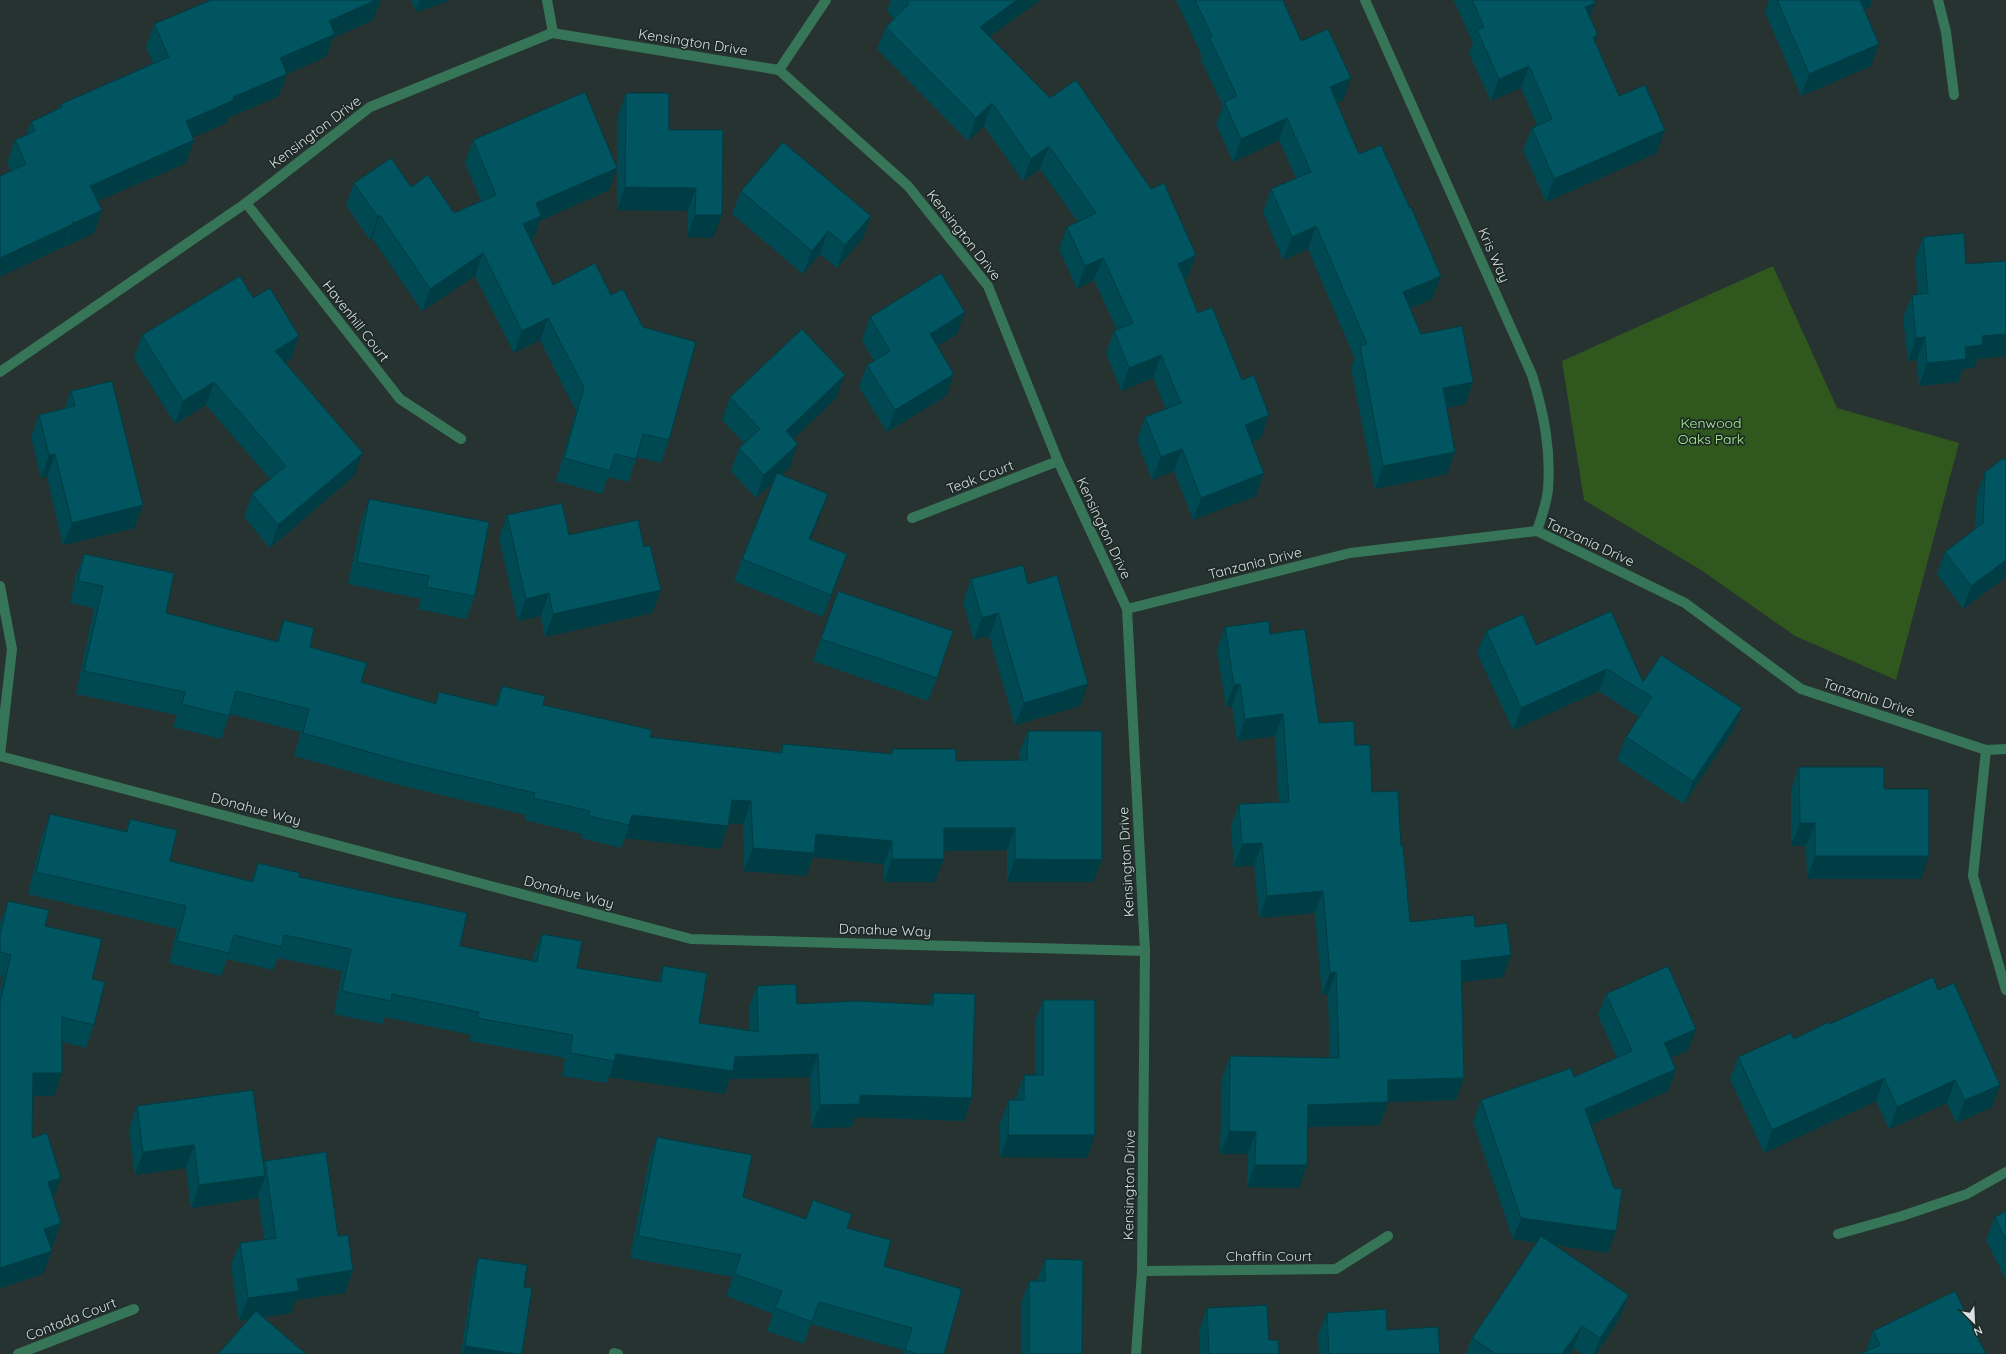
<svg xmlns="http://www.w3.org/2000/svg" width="2006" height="1354" font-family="Quicksand,sans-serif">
<rect width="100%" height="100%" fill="#273331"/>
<path fill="#30571e" d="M1773,266L1837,408L1959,443L1896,680L1795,636L1701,570L1584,500L1562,361Z"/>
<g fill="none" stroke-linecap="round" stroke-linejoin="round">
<g stroke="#377558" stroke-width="10">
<path d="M547,0L553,33"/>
<path d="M1365,0L1532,375C1544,414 1551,449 1548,489C1547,503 1541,518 1537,531"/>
<path d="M1938,0L1946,32L1954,95"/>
<path d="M779,70L826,0"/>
<path d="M246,203L400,399L461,439"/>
<path d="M0,372L246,203L370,107L552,33L779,70L908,186L988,286L1058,461L1127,609L1145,951L1142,1271L1136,1354"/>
<path d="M912,518L1058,461"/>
<path d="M0,586L12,649L0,755"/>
<path d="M1127,609L1350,553L1537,531L1685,603L1801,689L1986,750L2006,749"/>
<path d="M1986,750L1973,876L2006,990"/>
<path d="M0,756L691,939L1145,951"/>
<path d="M1838,1234L1902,1216L1967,1194L2006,1172"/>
<path d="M1142,1271L1336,1269L1388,1236"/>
<path d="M614,1353L618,1354"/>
<path d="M18,1354L134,1309"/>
</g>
</g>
<g fill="#004953">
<path d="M211,0H381L373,20L333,38L327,56L287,74L279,96L228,118L226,123L193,137L194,140L186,163L98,201L102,210L94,233L66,246L65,245V246L11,171L7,163L15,140L26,135L31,122L59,109L61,104L153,63L146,47L154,24Z"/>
<path d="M411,0H451L416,12Z"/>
<path d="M891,0H1040L989,37L1196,255L1187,278L1184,279L1198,313L1242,380L1269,415L1261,438L1252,442L1256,496L1193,520L1174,471L1152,480L1137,440L1145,417L1166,409L1153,378L1121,391L1106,353L1114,331L1117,330L1094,280L1077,289L1059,249L1067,227L1078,222L1040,169L1023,181L984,126L968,141L877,49L886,27L894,19L887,11Z"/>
<path d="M1176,0H1283L1301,41L1343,100L1337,103L1359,154L1441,276L1432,299L1410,308L1421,334L1473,382L1465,404L1447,408L1455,452L1447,474L1375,489L1351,368L1355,359L1308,249L1283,260L1263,212L1271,189L1296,178L1279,140L1233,162L1216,124L1223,106L1201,60L1202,56Z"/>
<path d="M1454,0H1594L1590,17L1598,35L1595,42L1619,96L1657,153L1546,202L1523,150L1532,128L1537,125L1521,88L1491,101L1469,53L1473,43L1454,1Z"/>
<path d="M1769,0H1872L1870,7L1864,9L1871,66L1801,96L1765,12Z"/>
<path d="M626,93L669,130H723L713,238L687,237L688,211L617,210L618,115Z"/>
<path d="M473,140L609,190L540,221L533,239L531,240L553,285L669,440L661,463L637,457L628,482L608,477L602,494L556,481L576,411L540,340L514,353L475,276L422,311L372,238L370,240L346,205L354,183L411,187L454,213L481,201L465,163Z"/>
<path d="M741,191L863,238L837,268L820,254L803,274L732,214Z"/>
<path d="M1923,237L1966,264L2006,261V356L1978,359L1974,368L1962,369L1958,382L1919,386L1917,360L1908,361L1903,317L1912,295L1918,294L1915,260Z"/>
<path d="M253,298L291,359L285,362L354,476L270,548L244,517L252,494L270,479L206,405L175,424L134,358L142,335Z"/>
<path d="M870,317L957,334L937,346L954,374L946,396L887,432L859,387L867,365L874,361L862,340Z"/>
<path d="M71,391L135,528L63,545L47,477L41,478L31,437L39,415L65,408Z"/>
<path d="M730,397H837L793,439L790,467L781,474L828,494L810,539L839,577L823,617L734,581L742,559L774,482L756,498L731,471L739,448L744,443L722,420Z"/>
<path d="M1985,472L2006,577L1963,609L1937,574L1945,552L1975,529L1977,494Z"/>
<path d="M369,499L475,596L466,619L418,609L421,599L348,584L361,522Z"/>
<path d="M507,515L569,535L644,547L661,590L652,613L545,637L541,616L518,621L499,538Z"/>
<path d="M84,554L166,613L276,641L284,620L310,647L361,682L435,703L439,692L495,705L502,686L543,705L650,737L779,753L783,744L891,754L892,749L956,761L1019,760V753L1028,731L1102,860L1093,882H1007V850L944,851L935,882H884V864L813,857L806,876L744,871L743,824L728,823V826L720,849L625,838L621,848L581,838L582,834L525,820L526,815L399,785L294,756L301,732L230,714L221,739L173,727L177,715L76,694L94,608L70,603L76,576Z"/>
<path d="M971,579L1028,584L1080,706L1015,725L989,636L974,640L963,602Z"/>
<path d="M838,591L937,678L928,701L813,661Z"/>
<path d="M1611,611L1643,682L1733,730L1684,804L1617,760L1626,737L1639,717L1599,691L1513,730L1477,653L1486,631L1536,645Z"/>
<path d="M1225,627L1270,634L1319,723L1355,745L1372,792L1401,846L1410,922L1475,927L1503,977L1462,982L1464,1078L1456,1100L1388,1102L1380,1125L1308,1127L1307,1165L1299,1188L1247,1187L1248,1154H1220L1222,1078L1230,1056L1330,1058L1328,994L1322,995L1315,913L1259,918L1254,865L1234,867L1231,826L1239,804L1279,802L1275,736L1237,741L1232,706L1226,707L1217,650Z"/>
<path d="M1799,767L1884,789L1921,879H1807L1806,846H1791V790Z"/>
<path d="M50,814L125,832L130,819L170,861L251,881L258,863L299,877L460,946L533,961V956L542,934L577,968L658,982L663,966L699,1023L749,1030V1008L757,986L797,1004L929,1005L933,993L972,1098L964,1121L855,1117L852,1127L811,1128L810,1077L730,1079L725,1094L609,1077L606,1083L562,1076L565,1058L469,1041L471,1035L385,1017L382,1024L334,1014L342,971L278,958L273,970L227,959L221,976L169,963L177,929L28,894L42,837Z"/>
<path d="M8,901L45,926L92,979L94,1025L86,1048L62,1042L54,1096H33L32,1138L61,1223L53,1246L50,1247L52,1251L43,1274L0,1288V990L3,977H0V923Z"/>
<path d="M1938,990L2000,1085L1992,1107L1956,1123L1947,1103L1889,1129L1876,1101L1764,1153L1730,1079L1738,1057L1794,1039L1830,1024Z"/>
<path d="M1606,994L1696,1029L1688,1050L1671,1058L1676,1069L1668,1091L1591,1125L1608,1253L1555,1245L1620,1318L1596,1354H1582L1573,1348L1570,1354H1466L1472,1338L1536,1243L1513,1239L1473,1122L1481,1100L1574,1077L1617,1058L1598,1015Z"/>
<path d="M1043,1000L1095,1135L1087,1158L1000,1157V1123L1009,1100H1016V1097L1024,1075H1035V1022Z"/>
<path d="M137,1106L263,1165L265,1161L338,1236L353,1270L345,1293L296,1300L291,1313L239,1321L231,1265L240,1243L264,1239L258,1194L257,1198L191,1208L186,1168L135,1175L129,1129Z"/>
<path d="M657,1137L743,1197L806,1219L847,1228L884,1266L944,1354H902L903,1350L811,1324L804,1344L767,1331L773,1314L726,1296L733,1277L630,1258L649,1160Z"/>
<path d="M2006,1211V1280L1986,1240L1995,1217Z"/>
<path d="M478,1258L522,1354H461L473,1274Z"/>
<path d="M1045,1259L1082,1354H1021V1304L1029,1281H1037Z"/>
<path d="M1207,1308L1269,1340L1279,1354H1200L1199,1331Z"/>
<path d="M1327,1313L1387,1330L1440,1354H1319L1318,1335Z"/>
<path d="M1873,1331L1986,1354L1866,1351Z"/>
</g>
<g fill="#003c43">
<path d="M376,0H381L373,20L333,38L327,56L287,74L279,96L228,118L226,123L178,144L186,121L233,97L280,58L329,21Z"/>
<path d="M420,0H451L416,12Z"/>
<path d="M1017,0H1040L971,50L980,27Z"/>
<path d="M1855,0H1872L1870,7L1849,16Z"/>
<path d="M1595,3L1587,25L1585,7Z"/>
<path d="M1598,35L1590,57L1593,37Z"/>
<path d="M1879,44L1871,66L1801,96L1809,74Z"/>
<path d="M1529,66L1521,88L1491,101L1499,79Z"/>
<path d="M1351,78L1343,100L1322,110L1330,87Z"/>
<path d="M992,103L984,126L968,141L976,118Z"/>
<path d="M1287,118L1279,140L1233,162L1241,139Z"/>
<path d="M1665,130L1657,153L1546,202L1554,179Z"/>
<path d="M194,140L186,163L82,208L90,186Z"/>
<path d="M1049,146L1040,169L1023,181L1031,159Z"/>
<path d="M617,168L609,190L540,221L533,239L515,247L523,224L536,203Z"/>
<path d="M625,187L696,188L688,211L617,210Z"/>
<path d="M102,210L94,233L66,246L74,223Z"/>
<path d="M380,215L372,238L370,240L378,217Z"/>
<path d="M695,215H722L713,238L687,237Z"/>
<path d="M871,216L863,238L837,268L845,245Z"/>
<path d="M73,224L65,246L0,277V258Z"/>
<path d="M1316,226L1308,249L1283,260L1292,237Z"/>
<path d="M828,231L820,254L803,274L812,251Z"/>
<path d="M483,253L475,276L422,311L430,289Z"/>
<path d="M1196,255L1187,278L1169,286L1178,264Z"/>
<path d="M1103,258L1094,280L1077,289L1085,266Z"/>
<path d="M1441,276L1432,299L1395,314L1403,292Z"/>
<path d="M965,312L957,334L921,356L930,334Z"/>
<path d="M548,318L540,340L514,353L522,331Z"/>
<path d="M2006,334V356L1978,359L1974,368L1962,369L1958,382L1919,386L1927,363L1965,347L1982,336Z"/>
<path d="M299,336L291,359L266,373L275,351Z"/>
<path d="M1925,337L1917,360L1908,361L1916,338Z"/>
<path d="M1161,355L1153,378L1121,391L1129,368Z"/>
<path d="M954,374L946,396L887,432L895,410Z"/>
<path d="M845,375L837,397L778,454L786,431Z"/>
<path d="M214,382L206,405L175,424L183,401Z"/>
<path d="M1473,382L1465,404L1434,411L1443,388Z"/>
<path d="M1269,415L1261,438L1237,447L1245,425Z"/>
<path d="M798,444L790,467L756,498L764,475Z"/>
<path d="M1182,449L1174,471L1152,480L1161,457Z"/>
<path d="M1455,452L1447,474L1375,489L1383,466Z"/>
<path d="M363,453L354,476L270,548L278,525Z"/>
<path d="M55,454L47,477L41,478L49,455Z"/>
<path d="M1264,473L1256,496L1193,520L1201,498Z"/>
<path d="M828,494L820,516L801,562L809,539Z"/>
<path d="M143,505L135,528L63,545L72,523Z"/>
<path d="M847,554L839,577L823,617L831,595Z"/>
<path d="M2006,560V577L1963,609L1971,586Z"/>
<path d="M661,590L652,613L545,637L553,614Z"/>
<path d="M549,593L541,616L518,621L526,599Z"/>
<path d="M998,613L989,636L974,640L982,618Z"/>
<path d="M1607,669L1599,691L1513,730L1521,708Z"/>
<path d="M1088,684L1080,706L1015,725L1024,703Z"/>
<path d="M1240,684L1232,706L1226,707L1234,685Z"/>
<path d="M1742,708L1733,730L1684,804L1693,781Z"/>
<path d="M1283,714L1275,736L1237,741L1245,719Z"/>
<path d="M732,800L751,801L743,824L723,823Z"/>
<path d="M632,815L728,826L720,849L625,838L629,825Z"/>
<path d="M1800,823H1815L1806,846H1791Z"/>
<path d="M944,828H1015L1007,850L935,851Z"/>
<path d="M816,834L892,841L884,864L813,857L806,876L744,871L753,848Z"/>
<path d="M1262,843L1254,865L1234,867L1242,844Z"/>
<path d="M1815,856H1929L1921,879H1807Z"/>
<path d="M892,859H944L935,882H884Z"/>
<path d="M1015,859L1102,860L1093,882H1007Z"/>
<path d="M1323,891L1315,913L1259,918L1267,896Z"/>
<path d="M1511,955L1503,977L1453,983L1461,961Z"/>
<path d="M1336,972L1328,994L1322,995L1330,973Z"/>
<path d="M1696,1029L1688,1050L1656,1065L1664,1043Z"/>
<path d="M616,1054L735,1057L818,1054L810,1077L730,1079L725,1094L609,1077L614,1061Z"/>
<path d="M1676,1069L1668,1091L1577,1131L1585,1109Z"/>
<path d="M33,1073H62L54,1096H25Z"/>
<path d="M1464,1078L1456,1100L1380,1102L1388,1080Z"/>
<path d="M1884,1078L1876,1101L1764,1153L1772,1130Z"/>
<path d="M1955,1080L1947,1103L1889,1129L1897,1107Z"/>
<path d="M2000,1085L1992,1107L1956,1123L1965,1100Z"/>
<path d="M860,1095L972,1098L964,1121L855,1117L852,1127L811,1128L820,1105Z"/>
<path d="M1388,1102L1380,1125L1300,1127L1308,1105Z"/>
<path d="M1229,1131L1256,1132L1248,1154H1220Z"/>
<path d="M1008,1135H1095L1087,1158L1000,1157Z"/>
<path d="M194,1145L186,1168L135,1175L143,1152Z"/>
<path d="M1255,1165H1307L1299,1188L1247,1187Z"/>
<path d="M265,1176L257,1198L191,1208L199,1185Z"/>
<path d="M61,1178L53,1200L48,1182Z"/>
<path d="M1521,1218L1616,1231L1608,1253L1513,1239Z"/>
<path d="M61,1223L53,1246L36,1252L44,1229Z"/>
<path d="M52,1251L43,1274L0,1288V1268Z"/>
<path d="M353,1270L345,1293L296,1300L291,1313L239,1321L248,1298L297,1279Z"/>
<path d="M1629,1295L1620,1318L1596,1354H1594L1600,1338Z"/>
<path d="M1582,1326L1573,1348L1570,1354H1562Z"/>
<path d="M465,1346L517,1354H463Z"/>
</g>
<g fill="#005560" stroke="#003c43">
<path d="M211,0H376L329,21L335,34L280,58L287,74L233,97L234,100L186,121L194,140L90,186L102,210L74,223L73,221V224L0,258V176L26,164L15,140L35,131L31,122L62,107L61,104L169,57L154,24Z"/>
<path d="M906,0H1017L980,27L1050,98L1076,80L1151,189L1164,183L1196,255L1178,264L1198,313L1212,307L1242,380L1254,375L1269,415L1245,425L1264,473L1201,498L1182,449L1161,457L1145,417L1181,403L1161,355L1129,368L1114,331L1133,323L1103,258L1085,266L1067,227L1096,213L1049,146L1031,159L992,103L976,118L886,27L909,4Z"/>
<path d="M1195,0H1283L1301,41L1328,29L1351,78L1330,87L1359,154L1381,145L1410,208L1411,207L1441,276L1403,292L1421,334L1462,326L1473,382L1443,388L1455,452L1383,466L1360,346L1367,344L1316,226L1292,237L1271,189L1311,172L1287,118L1241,139L1224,102L1237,96L1209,37L1212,36Z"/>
<path d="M1472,0H1594L1595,3L1585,7L1598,35L1593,37L1619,96L1645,85L1665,130L1554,179L1532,128L1552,119L1529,66L1499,79L1477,30L1484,27Z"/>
<path d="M1777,0H1860L1879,44L1809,74Z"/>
<path d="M585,92L617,168L536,203L541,216L523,224L553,285L595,263L611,295L623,289L643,327L696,342L669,440L643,434L636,459L615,454L610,471L564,458L584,388L548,318L522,331L483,253L430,289L380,215L378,217L354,183L391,158L411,187L428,175L454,213L496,195L473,140Z"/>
<path d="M626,93H669V130H723L722,215H695L696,188L625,187Z"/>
<path d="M783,142L871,216L845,245L828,231L812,251L741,191Z"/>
<path d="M1964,233L1966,264L2006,261V334L1982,336L1983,345L1965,347L1966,359L1927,363L1925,337L1916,338L1912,295L1928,293L1923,237Z"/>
<path d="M941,273L965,312L930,334L954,374L895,410L867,365L890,351L870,317Z"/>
<path d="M240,276L253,298L270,288L299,336L275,351L363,453L278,525L252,494L286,466L214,382L183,401L142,335Z"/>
<path d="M802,329L845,375L786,431L798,444L764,475L739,448L760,429L730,397Z"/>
<path d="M112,381L143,505L72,523L55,454L49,455L39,415L75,406L71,391Z"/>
<path d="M2002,459H2006V560L1971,586L1945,552L1983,523L1985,472Z"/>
<path d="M777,473L828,494L809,539L847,554L831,595L742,559Z"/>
<path d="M369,499L489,522L475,596L426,587L429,576L357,562Z"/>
<path d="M562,503L569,535L638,520L644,547L650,545L661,590L553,614L549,593L526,599L507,515Z"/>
<path d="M84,554L174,573L166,613L278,642L284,620L314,628L310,647L367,663L361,682L436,704L439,692L497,706L502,686L545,696L543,705L652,730L650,737L782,753L783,744L892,754V749H956V761L1027,760L1028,731H1102V860L1015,859V828H944V859H892V841L816,834L814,853L753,848L751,801L732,800L728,826L632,815L629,825L589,816L590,811L533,798L535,793L407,763L303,733L309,709L236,691L229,716L182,704L185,692L84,671L103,586L78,581Z"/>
<path d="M1023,565L1028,584L1057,575L1088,684L1024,703L998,613L982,618L971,579Z"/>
<path d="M838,591L953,631L937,678L821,639Z"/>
<path d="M1611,611L1643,682L1661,655L1742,708L1693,781L1626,737L1652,697L1607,669L1521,708L1486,631L1523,614L1536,645Z"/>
<path d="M1269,621L1270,634L1305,629L1319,723L1354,721L1355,745H1370L1372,792L1398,791L1401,846H1403L1410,922L1474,915L1475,927L1507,923L1511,955L1461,961L1464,1078L1388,1080V1102L1308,1105L1307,1165H1255L1256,1132L1229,1131L1230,1056L1339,1058L1336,972L1330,973L1323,891L1267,896L1262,843L1242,844L1239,804L1289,802L1283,714L1245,719L1240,684L1234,685L1225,627Z"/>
<path d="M1799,767H1884V789H1929V856H1815V823H1800Z"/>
<path d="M50,814L127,832L130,819L177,830L170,861L253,882L258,863L300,873L299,877L467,913L460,946L537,962L542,934L582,941L577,968L661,982L663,966L707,973L699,1023L758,1032L757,986L796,984L797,1004L857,1001L933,1005V993L975,994L972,1098L860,1095V1104L820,1105L818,1054L735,1057L733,1071L616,1054L614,1061L570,1053L573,1035L477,1018L479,1012L392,994L391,1001L342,991L351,949L284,935L282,947L234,935L229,953L177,941L186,906L36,872Z"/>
<path d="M8,901L49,910L45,926L102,939L92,979L105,982L94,1025L62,1017V1073H33L32,1138L47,1133L61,1178L48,1182L61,1223L44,1229L52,1251L0,1268V1002L11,955L0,952V935Z"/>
<path d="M1668,966L1696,1029L1664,1043L1676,1069L1585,1109L1614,1188L1622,1189L1616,1231L1521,1218L1481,1100L1571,1068L1574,1077L1632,1051L1606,994Z"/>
<path d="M1933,977L1938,990L1954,983L2000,1085L1965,1100L1955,1080L1897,1107L1884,1078L1772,1130L1738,1057L1791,1033L1794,1039L1829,1022L1830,1024Z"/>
<path d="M1043,1000H1095V1135H1008L1009,1100H1024V1075H1043Z"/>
<path d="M253,1090L265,1176L199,1185L194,1145L143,1152L137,1106Z"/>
<path d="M657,1137L752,1155L743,1197L806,1219L813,1200L852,1214L847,1228L891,1240L884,1266L962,1289L944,1354H918L905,1350L912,1328L819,1302L812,1322L775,1308L782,1291L734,1274L741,1255L638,1236Z"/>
<path d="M326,1152L338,1236L348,1235L353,1270L297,1279L299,1291L248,1298L240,1243L276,1238L265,1161Z"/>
<path d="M2006,1211V1240L1995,1217Z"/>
<path d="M1541,1236L1629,1295L1600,1338L1582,1326L1562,1354H1496L1472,1338Z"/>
<path d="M478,1258L527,1265L524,1287L532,1288L522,1354H517L465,1346Z"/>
<path d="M1045,1259L1083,1260L1082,1354H1029V1281H1045Z"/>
<path d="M1955,1291L1986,1354H1860L1880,1345L1873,1331Z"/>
<path d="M1267,1305L1269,1340H1278L1279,1354H1209L1207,1308Z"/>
<path d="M1386,1309L1387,1330L1438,1327L1440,1354H1329L1327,1313Z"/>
<path d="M256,1311L306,1354H218Z"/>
</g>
<g text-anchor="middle" stroke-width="3.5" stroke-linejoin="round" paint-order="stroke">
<g font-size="14" fill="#d8dfde" stroke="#1d2927">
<text transform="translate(693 42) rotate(9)" y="5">Kensington Drive</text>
<text transform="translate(315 132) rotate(-37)" y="5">Kensington Drive</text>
<text transform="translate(964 235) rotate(52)" y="5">Kensington Drive</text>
<text transform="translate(1494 255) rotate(66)" y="5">Kris Way</text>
<text transform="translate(356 321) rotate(52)" y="5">Havenhill Court</text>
<text transform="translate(980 477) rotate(-21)" y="5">Teak Court</text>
<text transform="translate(1104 528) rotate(65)" y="5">Kensington Drive</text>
<text transform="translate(1590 542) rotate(25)" y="5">Tanzania Drive</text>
<text transform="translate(1255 563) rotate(-14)" y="5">Tanzania Drive</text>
<text transform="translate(1869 697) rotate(18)" y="5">Tanzania Drive</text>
<text transform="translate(256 809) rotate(15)" y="5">Donahue Way</text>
<text transform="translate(1126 862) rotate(-93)" y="5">Kensington Drive</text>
<text transform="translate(569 892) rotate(15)" y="5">Donahue Way</text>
<text transform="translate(885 930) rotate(2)" y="5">Donahue Way</text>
<text transform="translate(1129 1185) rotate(-89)" y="5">Kensington Drive</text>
<text x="1269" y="1261">Chaffin Court</text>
<text transform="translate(71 1319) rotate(-21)" y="5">Contada Court</text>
</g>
<g font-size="14" fill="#aaf18d" stroke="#1d2927">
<text x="1711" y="428">Kenwood<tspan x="1711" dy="16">Oaks Park</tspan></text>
</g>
</g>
<g transform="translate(1974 1322) rotate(156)" stroke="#1d2927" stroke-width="3" paint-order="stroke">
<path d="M0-3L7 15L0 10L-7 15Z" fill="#d8dfde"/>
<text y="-6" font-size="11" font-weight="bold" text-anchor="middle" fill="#d8dfde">N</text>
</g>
</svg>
